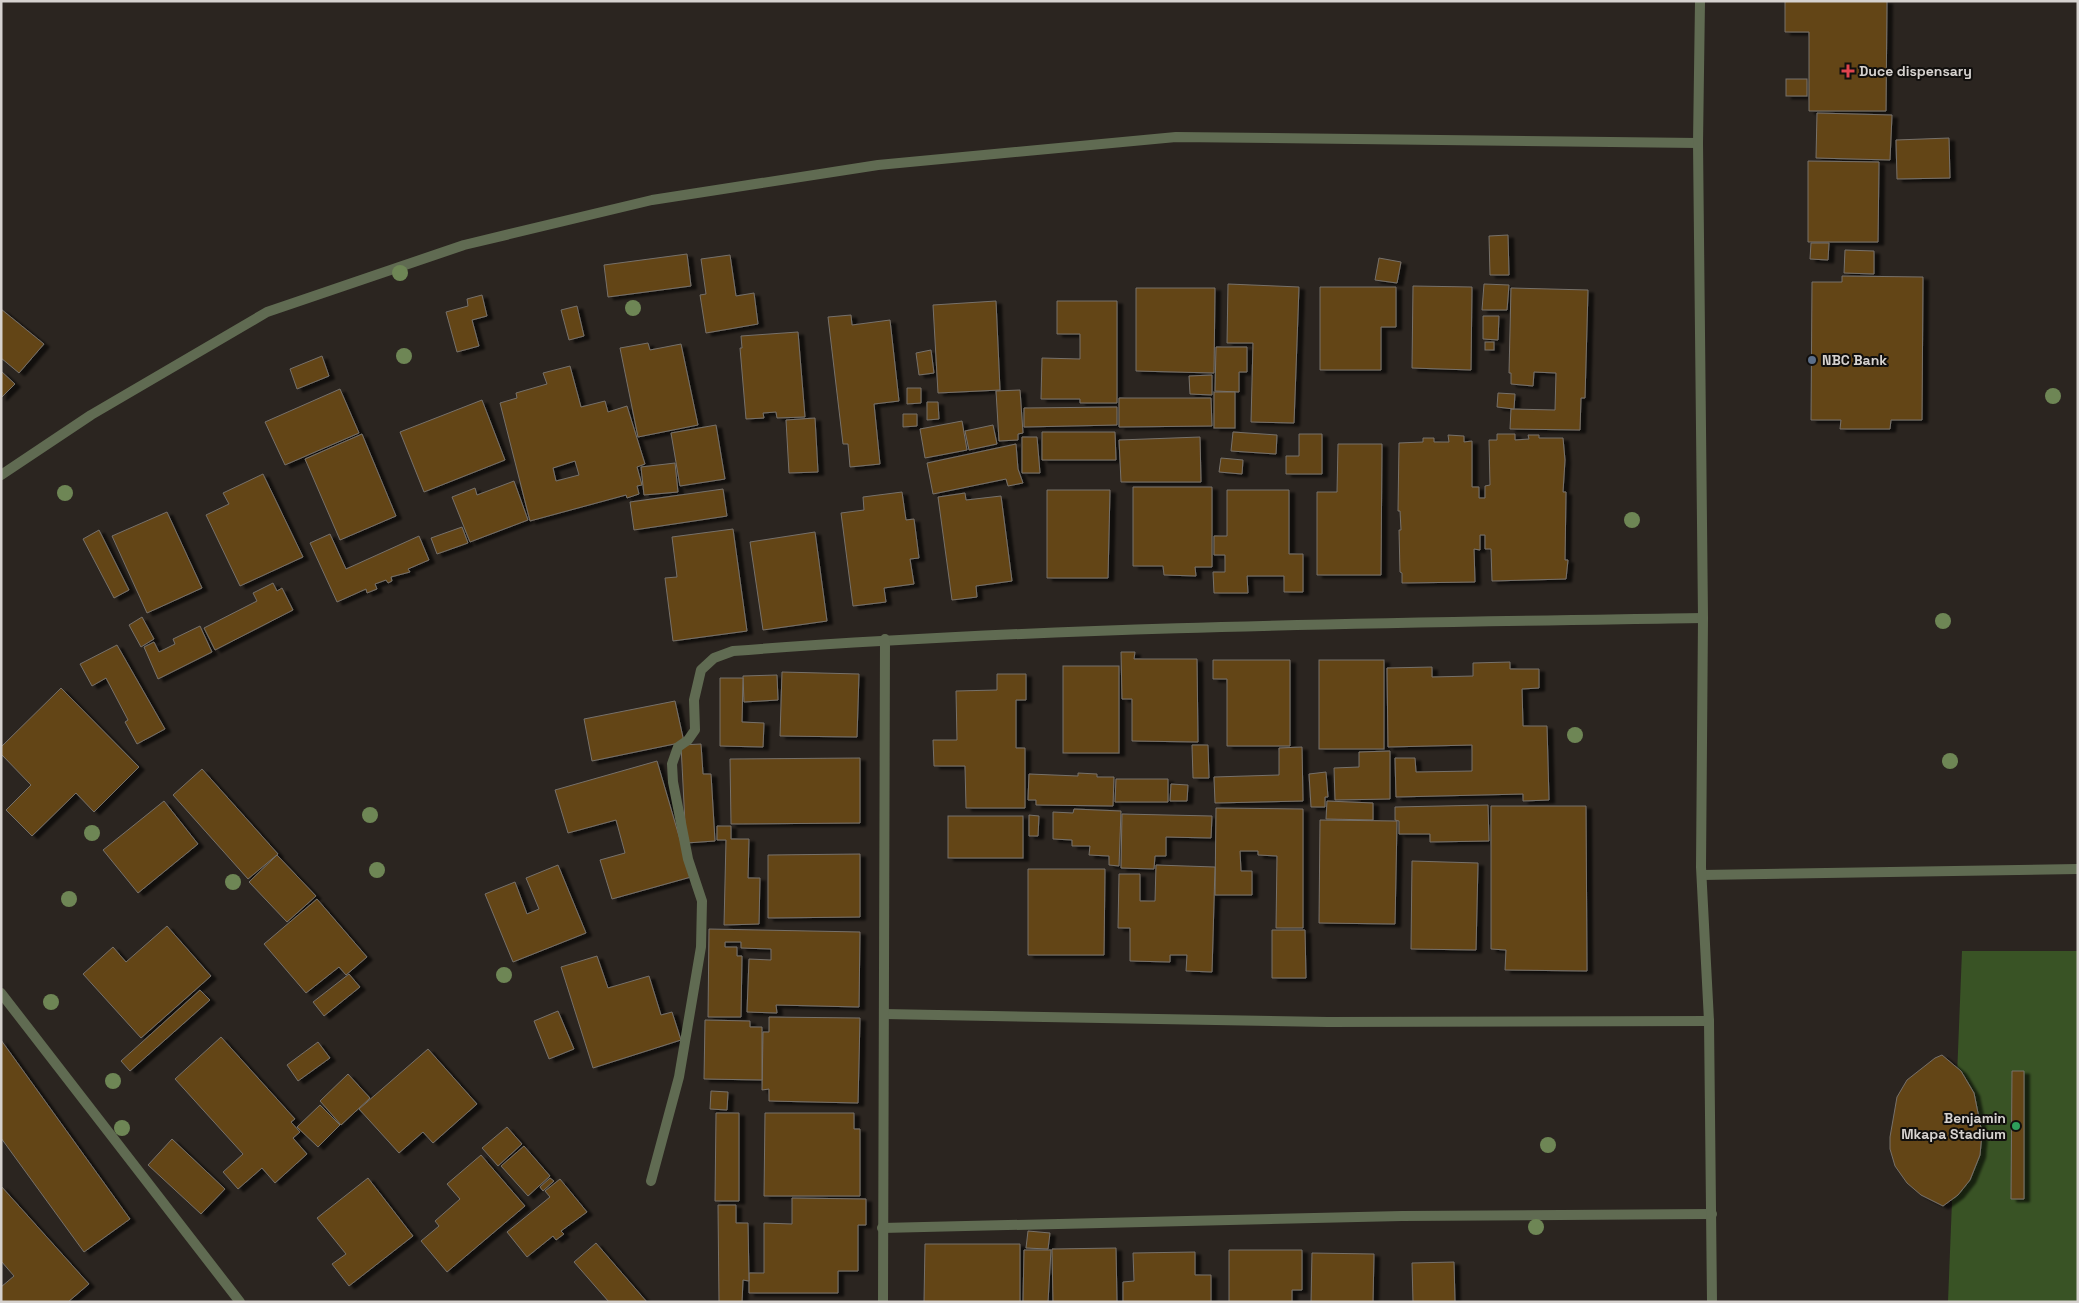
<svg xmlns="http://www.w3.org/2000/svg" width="2079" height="1303" font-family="'Space Grotesk',sans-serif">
<defs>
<filter id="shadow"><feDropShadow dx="5.5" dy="3" stdDeviation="1" flood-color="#0009"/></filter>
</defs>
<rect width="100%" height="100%" fill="#2b2520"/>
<path fill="#395325" d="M1962,951H2078V1302H1948Z"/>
<g fill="#644418" stroke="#76716a" fill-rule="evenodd" filter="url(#shadow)">
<path d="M1785,1H1887L1886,111H1809V32H1785Z"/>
<rect x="1786" y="79" width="21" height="17"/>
<path d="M1817,113L1892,115L1890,160L1816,158Z"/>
<path d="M1949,138L1950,178L1897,179L1896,140Z"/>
<path d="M1808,161L1879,162L1878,242H1808Z"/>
<path d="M1508,235L1509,275H1490L1489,236Z"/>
<path d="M1811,243H1829L1828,260L1810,259Z"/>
<path d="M1845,250L1874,251V274L1844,273Z"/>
<path d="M687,254L691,286L608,297L604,265Z"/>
<path d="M730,255L736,296L754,293L758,324L706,333L700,295L706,294L701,259Z"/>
<path d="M1379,258L1401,262L1397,283L1375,280Z"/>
<path d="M1842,276L1923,277L1922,420H1891L1890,429H1840L1841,420H1811L1812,282H1842Z"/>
<path d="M1228,284L1299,287L1294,423L1251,422L1253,343H1227Z"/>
<path d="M1484,284L1509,285L1507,310H1482Z"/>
<path d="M1413,286L1472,287L1471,370L1412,368Z"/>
<path d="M1320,287H1396V327H1381V370H1320Z"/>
<path d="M1136,288H1215L1214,373L1136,371Z"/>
<path d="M1511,288L1588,290L1585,398H1581L1580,430L1510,429L1511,409L1555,410L1556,373L1534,372L1533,386L1511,384V373H1509Z"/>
<path d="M482,295L487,316L472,320L479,346L457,352L446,312L468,306L467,299Z"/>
<path d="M996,301L1000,390L938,393L933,305Z"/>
<path d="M1057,301H1117V403H1080V399H1041L1042,358L1080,359V334H1057Z"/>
<path d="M577,306L584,336L569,340L561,310Z"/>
<path d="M1,309L44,344L19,373L1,358Z"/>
<path d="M851,315L852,325L890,320L899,401L874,404L880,464L850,467L848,444H843L828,317Z"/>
<path d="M1483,316H1499L1498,340L1483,339Z"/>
<path d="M798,332L805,417L777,418L776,412L763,413L764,418L746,419L740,348H742L741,336Z"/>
<rect x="1485" y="342" width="9" height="8"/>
<path d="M648,343L650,350L681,344L698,425L638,437L620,348Z"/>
<path d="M1216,347H1247V372H1239V392L1215,391Z"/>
<path d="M931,350L934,373L919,375L916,353Z"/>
<path d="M322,356L329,376L297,389L290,369Z"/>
<path d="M570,366L581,407L605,401L608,412L627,406L645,464L637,467L642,485L637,486L639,494L627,498L626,495L530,521L500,403L517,398L516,393L547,384L543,373ZM575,461L579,475L556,481L553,468Z"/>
<path d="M1,371L15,384L1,398Z"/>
<path d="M1212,375V395L1190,394L1189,376Z"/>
<path d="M907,388H921V403L907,404Z"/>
<path d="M340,389L359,433L285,465L265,422Z"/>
<path d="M1020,390L1023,433L1018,434V440L999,441L996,391Z"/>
<rect x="1214" y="392" width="21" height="36"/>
<path d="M1498,393L1515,394L1514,409L1497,407Z"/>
<path d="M1119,398H1211L1212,426L1119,427Z"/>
<path d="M482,400L505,460L424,492L400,432Z"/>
<path d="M927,402H938L939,419L927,420Z"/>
<path d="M1117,407V425L1024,427V408Z"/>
<path d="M903,414H917V426L903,427Z"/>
<path d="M815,418L818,472L789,473L786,420Z"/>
<path d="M962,421L967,450L925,458L920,429Z"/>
<path d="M716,425L725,479L680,486L671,433Z"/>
<path d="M993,425L997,444L969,450L965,431Z"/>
<path d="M1042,432H1115L1116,460H1042Z"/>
<path d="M1233,432L1277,435L1276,454L1231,451Z"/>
<path d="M362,434L396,516L340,540L305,459Z"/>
<path d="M1299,434H1322V474H1286V456H1299Z"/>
<path d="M1497,434H1515V440L1529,439L1528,435H1539V438H1563L1565,460L1563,492H1566L1565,560H1568L1566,579L1492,581L1491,549H1485V535H1480V550L1474,549L1475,582L1402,583V573L1400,572L1399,530H1401L1400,511H1398L1399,443L1423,442V438H1434V442H1449L1448,435L1464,436V442L1472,441V487H1479V498H1485V486L1490,485L1489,440H1497Z"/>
<path d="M1022,437H1037L1040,473H1022Z"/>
<path d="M1200,437L1201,482H1121L1119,440Z"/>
<path d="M1016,444L1018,469L1023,483L1008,486L1006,479L933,494L927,463Z"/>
<path d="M1338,444H1382L1381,575H1317V492H1337Z"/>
<path d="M1221,458L1243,460L1242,474L1219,472Z"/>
<path d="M675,463L678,492L644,495L641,467Z"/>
<path d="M263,474L303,557L240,586L206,515L229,504L223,493Z"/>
<path d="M514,481L528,520L470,542L452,497L475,488L477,495Z"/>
<path d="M1133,487H1212V567H1195L1196,576L1164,575L1163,566H1133Z"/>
<path d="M723,489L727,516L634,530L630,502Z"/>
<path d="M1047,490H1110L1108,578H1047Z"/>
<path d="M1227,490H1289V554H1303V592H1284V576H1247L1248,593H1214L1213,572H1225V555H1214V536H1227Z"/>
<path d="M902,492L906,520L914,519L919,558L910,559L914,584L884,588L886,602L853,606L841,513L864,510L863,497Z"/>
<path d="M965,493L966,500L1001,496L1012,581L976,586L977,597L952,600L938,497Z"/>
<path d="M167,512L202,588L147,613L112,536Z"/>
<path d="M462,527L468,543L437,554L431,538Z"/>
<path d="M733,529L747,631L673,641L665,578L677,577L672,537Z"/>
<path d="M99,530L129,590L114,598L83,539Z"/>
<path d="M815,532L827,621L763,630L750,542Z"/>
<path d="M330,534L346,569L419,536L429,560L408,569L410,572L391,577L392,581L388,583L386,580L375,584L377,589L367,593L366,589L337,602L310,543Z"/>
<path d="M273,583L277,591L282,588L293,610L215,650L204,628L257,601L253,593Z"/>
<path d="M142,617L154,639L141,647L129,625Z"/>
<path d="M200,626L212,652L158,679L144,647L154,642L159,652L175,644L173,639Z"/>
<path d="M117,645L165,729L137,744L125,722L128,720L106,678L92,686L80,664Z"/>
<path d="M1121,652H1135L1134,659H1197L1198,742L1132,741V699H1122Z"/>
<path d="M1213,660H1290V746H1227V679H1213Z"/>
<rect x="1319" y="660" width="65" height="89"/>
<path d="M1510,662V669H1539V688L1522,689L1523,726H1547L1549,800L1523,801V794L1396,797L1395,758H1415L1416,772L1472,771V745L1388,747L1387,668L1432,667V677L1473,676V663Z"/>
<rect x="1063" y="666" width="56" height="87"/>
<path d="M782,672L859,674L857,737L780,736Z"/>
<path d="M997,674H1026V700H1016V748H1025V808H966L965,766H934L933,740H957L956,691L997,690Z"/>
<path d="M777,675L778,700L744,702L743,676Z"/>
<path d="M720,678H743L742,722L764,723L763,747L720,746Z"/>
<path d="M61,688L139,767L94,812L76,793L32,836L6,810L31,785L1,754V747Z"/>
<path d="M675,701L684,742L592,761L584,719Z"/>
<path d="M701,744L703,774H711L715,841L686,843L681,745Z"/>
<path d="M1192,745H1208L1209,778H1193Z"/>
<path d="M1302,747L1303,801L1215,803L1214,777L1279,775V748Z"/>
<path d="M1390,751V799L1335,800L1334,768L1359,767V752Z"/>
<path d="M860,758V823L731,824L730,759Z"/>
<path d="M657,761L691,877L612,899L600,860L625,853L616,820L568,833L555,790Z"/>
<path d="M202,769L278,854L248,879L173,795Z"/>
<path d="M1326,772L1328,797H1325V807H1311L1309,774Z"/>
<path d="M1078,773L1097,774V777H1114L1113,806L1036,805V800H1028L1029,774L1078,776Z"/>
<path d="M1116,779H1168V802H1115Z"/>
<path d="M1171,784L1188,785L1187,801H1170Z"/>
<path d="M164,801L198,844L138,893L103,850Z"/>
<path d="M1327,801L1373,803V820L1326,819Z"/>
<path d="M1488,805L1489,841L1430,842V834H1399V821L1395,820V807Z"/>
<path d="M1491,806H1586L1587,971L1505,970L1506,950L1491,949Z"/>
<path d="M1216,808L1303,809V928H1276L1277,856L1258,855V851H1240L1241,871H1252V895H1215Z"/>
<path d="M1074,809L1121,811L1119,866L1109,865V856L1089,855L1090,846H1072V840L1053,839V812L1073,813Z"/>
<path d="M1122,814L1212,816L1211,838L1166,837V856H1155L1154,869L1121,868Z"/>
<path d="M1029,815L1039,816L1038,836H1029Z"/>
<rect x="948" y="816" width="75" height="42"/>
<path d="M1320,820L1397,821L1395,924L1319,923Z"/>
<path d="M717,826H731V839H749L748,878H760L759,924L724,925L726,840H717Z"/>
<path d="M860,854V917L768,918V855Z"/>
<path d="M277,855L316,896L287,922L249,882Z"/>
<path d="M1412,861L1478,863L1476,950L1411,949Z"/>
<path d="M558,865L586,933L513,962L485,894L515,882L527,914L539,909L526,878Z"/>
<path d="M1156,865L1215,867L1212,972L1186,971L1187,955H1170V962L1130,961V928H1118L1119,874H1140V901H1155Z"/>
<path d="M1028,869H1105L1104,955H1028Z"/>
<path d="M317,899L367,957L346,975L339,967L306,993L264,944Z"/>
<path d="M167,926L211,976L141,1038L83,974L113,947L126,962Z"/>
<path d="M709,929L860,932L859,1007L776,1005L777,1013L747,1012L749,959L771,960V949L741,948V942H725V947H737V956H742L741,1017H708Z"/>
<path d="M1272,930H1305L1306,978H1272Z"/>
<path d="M597,956L608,988L649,976L661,1015L672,1012L681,1040L593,1068L561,967Z"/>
<path d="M349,974L360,987L324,1016L313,1002Z"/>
<path d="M200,990L210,1000L130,1071L121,1061Z"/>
<path d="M558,1011L574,1049L549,1059L534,1021Z"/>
<path d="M769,1017L860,1018L858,1103L769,1101V1089L762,1090L763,1032H769Z"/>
<path d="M705,1020L750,1021V1027H762V1080L704,1079Z"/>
<path d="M221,1037L295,1119L291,1122L300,1132L293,1138L307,1154L275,1183L262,1168L238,1189L223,1172L243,1154L175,1079Z"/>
<path d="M1,1040L130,1219L84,1252L1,1138Z"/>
<path d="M318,1042L330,1058L298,1081L287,1065Z"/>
<path d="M428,1049L477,1104L433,1143L423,1132L399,1153L359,1109Z"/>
<path d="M1942,1055L1961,1071L1974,1093L1982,1133L1980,1155L1970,1180L1958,1195L1943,1206L1921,1195L1907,1183L1895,1166L1890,1149V1137L1897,1097L1907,1080L1935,1058Z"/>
<path d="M2012,1071H2024V1199H2011Z"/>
<path d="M348,1074L370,1098L341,1125L320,1101Z"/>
<path d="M711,1091L728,1092L727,1110L710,1109Z"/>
<path d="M320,1105L340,1125L318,1147L297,1127Z"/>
<path d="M716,1113H739V1201H715Z"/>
<path d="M765,1113H854V1129H860V1196H764Z"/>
<path d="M507,1127L522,1144L498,1166L482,1148Z"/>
<path d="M172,1139L225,1189L201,1214L148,1165Z"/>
<path d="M524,1146L550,1176L528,1196L501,1166Z"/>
<path d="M481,1155L525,1206L447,1272L421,1241L439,1226L435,1221L460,1199L447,1184Z"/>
<path d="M368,1178L413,1236L349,1286L332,1264L346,1254L317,1218Z"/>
<path d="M550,1178L554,1181L543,1191L540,1187Z"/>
<path d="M560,1179L587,1212L561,1231L564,1234L556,1240L553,1236L527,1257L507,1232L550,1197L545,1191Z"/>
<path d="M1,1186L89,1284L68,1302H1V1287L14,1276L1,1261Z"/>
<path d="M792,1198L866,1199V1225H858V1271H838V1293H749V1273H764V1223L792,1224Z"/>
<path d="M718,1205H736V1223H748L749,1281L743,1280L742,1302H719Z"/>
<path d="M1028,1231L1050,1233L1048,1249L1026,1248Z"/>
<path d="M596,1243L647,1302H609L574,1262Z"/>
<path d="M925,1244H1020V1302H924Z"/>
<path d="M1116,1248L1117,1302H1053L1052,1249Z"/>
<path d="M1024,1250H1051L1048,1302H1023Z"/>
<path d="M1229,1250H1302V1290H1292V1302H1229Z"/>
<path d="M1195,1252V1275H1211V1302H1123V1282L1134,1281L1133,1253Z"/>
<path d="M1312,1253L1374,1254L1373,1302H1311Z"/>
<path d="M1454,1262L1455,1302H1413L1412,1263Z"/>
</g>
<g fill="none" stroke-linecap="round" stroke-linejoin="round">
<path stroke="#606b52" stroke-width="10" d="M1702,875L2078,869"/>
<g stroke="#606b52" stroke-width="10">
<path d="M1,475L91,415L267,312L464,245L652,200L878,165L1176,137L1698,143"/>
<path d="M1,993L240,1302"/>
<path d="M884,1014L1328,1022L1709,1021"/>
<path d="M651,1181L679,1077L701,947L702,901L688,859L673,782L672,764L678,747L688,740L695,730L694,700L701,670L714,658L733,651C1055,626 1379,623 1703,618"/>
<path d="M882,1228L1402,1216L1712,1214"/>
<path d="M883,1302L885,639"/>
</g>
<path stroke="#606b52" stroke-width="10" d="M1700,1L1698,143L1703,618L1701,867L1709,1021L1712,1302"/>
</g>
<g fill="#6e8655">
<circle cx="400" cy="273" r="8"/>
<circle cx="633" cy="308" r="8"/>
<circle cx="404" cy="356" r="8"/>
<circle cx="2053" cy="396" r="8"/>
<circle cx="65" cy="493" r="8"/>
<circle cx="1632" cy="520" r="8"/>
<circle cx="1943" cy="621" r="8"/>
<circle cx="1575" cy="735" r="8"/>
<circle cx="1950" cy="761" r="8"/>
<circle cx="370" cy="815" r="8"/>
<circle cx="92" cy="833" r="8"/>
<circle cx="377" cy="870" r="8"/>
<circle cx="233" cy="882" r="8"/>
<circle cx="69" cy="899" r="8"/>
<circle cx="504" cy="975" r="8"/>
<circle cx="51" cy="1002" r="8"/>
<circle cx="113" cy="1081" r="8"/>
<circle cx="122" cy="1128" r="8"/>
<circle cx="1548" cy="1145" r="8"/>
<circle cx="1536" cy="1227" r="8"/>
</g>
<path fill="#e0444e" stroke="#110f0d" stroke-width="2" d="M1845.5 63.5h5v5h5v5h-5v5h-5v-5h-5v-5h5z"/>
<circle fill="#5c6f8a" stroke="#110f0d" stroke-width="2" cx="1812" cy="360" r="5"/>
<circle fill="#2e9e5b" stroke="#110f0d" stroke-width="2" cx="2016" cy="1126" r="5"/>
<g text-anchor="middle" stroke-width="4" stroke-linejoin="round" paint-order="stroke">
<g font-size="14" font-weight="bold" fill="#d6d2cf" stroke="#110f0d" text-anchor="start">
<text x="1859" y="76">Duce dispensary</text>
<text x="1822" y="365">NBC Bank</text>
<text x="2006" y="1123" text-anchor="end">Benjamin<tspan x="2006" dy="16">Mkapa Stadium</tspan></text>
</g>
</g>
<rect width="2079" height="1303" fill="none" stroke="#d6d2cf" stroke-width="5"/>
</svg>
